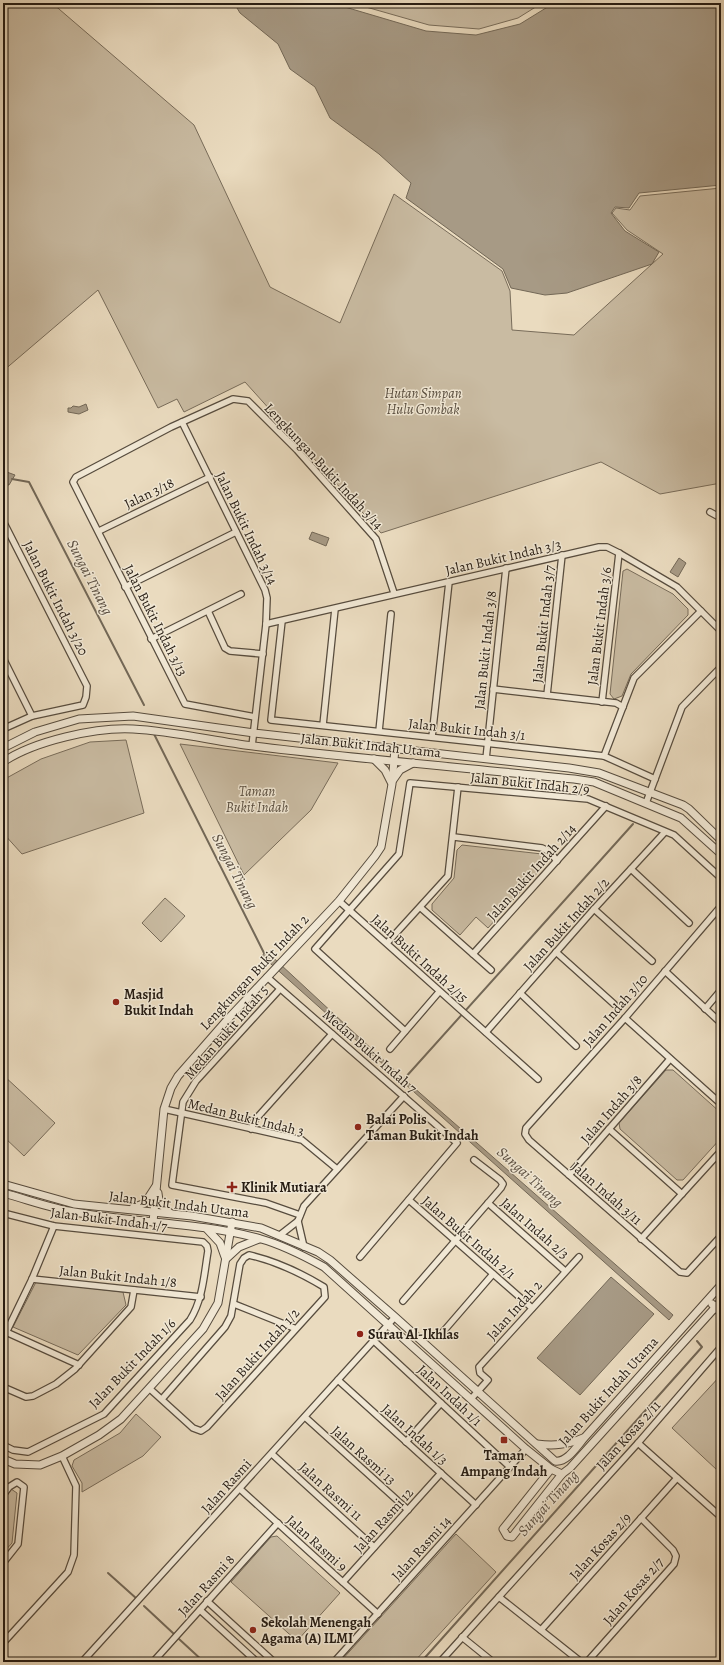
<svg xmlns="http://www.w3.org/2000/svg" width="724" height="1665" font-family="Alegreya,serif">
<rect width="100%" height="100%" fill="#eadbbf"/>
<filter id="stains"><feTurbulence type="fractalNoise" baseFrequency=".005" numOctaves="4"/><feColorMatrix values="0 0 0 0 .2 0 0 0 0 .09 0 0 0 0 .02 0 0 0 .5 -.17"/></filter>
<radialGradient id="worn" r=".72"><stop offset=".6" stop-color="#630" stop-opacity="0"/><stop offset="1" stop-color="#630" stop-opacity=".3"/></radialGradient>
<g fill="#c9bba2" stroke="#786c5a">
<path d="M3,3H52L194,125L270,287L340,323L394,194L502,271L510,291L512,330L574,335L663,254L627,230L612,213L616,208L630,210L640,196L721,188V483L660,494L601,462L381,533L245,382L184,412L177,399L158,408L98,290L3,371Z"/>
<path d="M352,3H542L518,18L479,29L429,25Z"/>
<path d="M627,569L673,594L688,609V615L631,674L622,696L614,699L610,694L623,571Z"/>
<path d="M126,740L144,813L22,854L3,833V780L41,759L90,742Z"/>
<path d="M180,744L338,763L311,810L244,875Z"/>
<path d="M462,845L542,854L546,863L488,928L476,917L460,935L432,910V904L454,878L457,850Z"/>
<path d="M165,898L185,916L161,942L142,923Z"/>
<path d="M666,1070H673L721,1113V1138L683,1180H677L620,1129L619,1123Z"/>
<path d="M3,1075L55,1123L24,1156L3,1136Z"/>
<path d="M36,1282L123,1292L126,1305L78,1355L13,1327Z"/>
<path d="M721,1375V1466L717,1470L672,1428Z"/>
<path d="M136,1414L161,1437L143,1456L82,1492V1483L72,1466L74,1460L120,1433Z"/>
<path d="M11,1489L17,1493L12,1543L3,1553V1502Z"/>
<path d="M456,1534L496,1572L414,1662H340Z"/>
<path d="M277,1536L340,1593L297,1641L231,1582L271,1537Z"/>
</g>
<g fill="#a79a85" stroke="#736857">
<path d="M234,3H339L345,7L426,31L476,35L520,24L554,3H694L721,6V185L639,193L629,208L615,207L611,213L625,231L659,252L652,264L567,293L545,295L511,288L503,269L406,198L411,183L379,154L330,118L315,87L290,69L278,44L240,13Z"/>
<path d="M86,404L88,410L79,414L68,412V408H71L73,406L79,407Z"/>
<path d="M3,466L4,471L15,475L9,485H3Z"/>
<path d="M312,532L329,538L326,546L309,539Z"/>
<path d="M679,558L686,563L678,577L670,572Z"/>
<path d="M266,951L404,1079L673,1315L669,1320L262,956Z"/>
<path d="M611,1277L654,1314L580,1395L537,1358Z"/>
</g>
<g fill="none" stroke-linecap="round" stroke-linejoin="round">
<g stroke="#736857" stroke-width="2">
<path d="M12,479L29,482L144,705"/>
<path d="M154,734L264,953"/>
<path d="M404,1079L633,824"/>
<path d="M108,1573L137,1599"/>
<path d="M144,1606L174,1634"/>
<path d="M179,1639L204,1662"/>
<path d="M421,1662L702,1347L697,1341"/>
</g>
<defs>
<g id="minor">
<path d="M182,422L265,590L267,598L266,624L252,746"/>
<path d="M710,512L721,518"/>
<path d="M3,521L87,686L86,697L83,705L32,716L3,729"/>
<path d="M99,531L210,477"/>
<path d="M125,587L236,532"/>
<path d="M208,611L225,648L230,651L263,654"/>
<path d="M282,621L271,720L604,756L655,779"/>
<path d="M266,624L599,547H607L619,553L677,587L721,631"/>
<path d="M151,639L241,594"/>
<path d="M3,658L32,716"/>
<path d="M493,689L616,703L623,707"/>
<path d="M547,695L562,555"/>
<path d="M602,702L619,553"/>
<path d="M255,717L185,704L73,482L76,477L171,427L233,399L248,401L297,450L376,539L394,593"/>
<path d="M323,725L335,609"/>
<path d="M379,731L391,614"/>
<path d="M432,737L449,582"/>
<path d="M604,756L634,678L701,611"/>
<path d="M486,759L506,568"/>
<path d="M646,803L682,707L721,667"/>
<path d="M454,837L542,848L550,852L557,861"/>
<path d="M631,869L689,923"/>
<path d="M339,901L538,1079"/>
<path d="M721,906L625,1018L526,1128L525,1134L529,1140L680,1272L687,1273L721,1236"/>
<path d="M421,908L491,970"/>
<path d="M594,909L652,961"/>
<path d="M387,943L448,876L458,787"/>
<path d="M556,952L614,1004"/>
<path d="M473,954L606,806"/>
<path d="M665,971L721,1023"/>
<path d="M267,977L457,1143L360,1257"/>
<path d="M280,989L196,1081L183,1102L172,1185L266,1203L300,1215"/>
<path d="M520,993L576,1046"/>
<path d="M705,1009L721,990"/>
<path d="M625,1018L721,1104"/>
<path d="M405,1031L315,949L399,854L410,783L588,799L674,835L721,878"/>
<path d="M486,1032L594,909L665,832"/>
<path d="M390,1049L439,992"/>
<path d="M164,1109L302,1140L337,1169"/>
<path d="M251,1129L255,1120L332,1034"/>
<path d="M609,1129L682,1194"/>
<path d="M569,1175L670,1059"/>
<path d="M409,1200L532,1308"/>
<path d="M488,1203L565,1271"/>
<path d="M3,1213L54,1226L203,1242L207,1246L208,1251C204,1275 203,1299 190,1320L104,1414L28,1452L13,1450L3,1445"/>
<path d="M280,1235L298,1221"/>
<path d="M641,1239L721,1151"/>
<path d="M304,1247L298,1221L304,1206L404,1096"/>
<path d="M32,1279L201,1297"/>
<path d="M403,1301L501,1188L503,1184L500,1180L474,1160"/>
<path d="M234,1304L294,1328"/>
<path d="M6,1332L79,1365"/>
<path d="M442,1333L493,1274"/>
<path d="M3,1339L32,1279L54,1226"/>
<path d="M374,1341L510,1467"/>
<path d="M338,1380L476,1505"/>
<path d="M3,1387L26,1397L33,1396L56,1384L75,1369L131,1307L134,1290"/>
<path d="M150,1389L193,1428L201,1431L207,1427L325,1297L324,1287C301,1273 275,1261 249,1255L244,1258L240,1264L231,1316L225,1327L162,1399"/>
<path d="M471,1399L488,1380L480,1373L479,1367L579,1257"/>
<path d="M305,1417L408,1510"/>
<path d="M406,1442L441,1403"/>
<path d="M638,1443L721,1517"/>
<path d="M272,1454L374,1547"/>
<path d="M240,1489L378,1614"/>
<path d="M3,1495L9,1487L17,1482L24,1487L18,1544L3,1563"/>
<path d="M343,1582L441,1473"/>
<path d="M499,1597L581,1662"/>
<path d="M207,1601L274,1662"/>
<path d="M200,1610L257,1662"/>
<path d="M541,1630L677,1478"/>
<path d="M462,1637L493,1662"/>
<path d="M3,1643L68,1572L74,1555L76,1486L62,1456"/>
<path d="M82,1662L395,1317"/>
<path d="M153,1662L278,1523"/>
<path d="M334,1662L526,1449"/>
<path d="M440,1662L638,1443L721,1347"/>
<path d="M587,1662L674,1564L676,1556L673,1550L641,1518"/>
</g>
<g id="tertiary">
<path d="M3,748L35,732L79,719L133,716L254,733L569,768L599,773L683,805L689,809L721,840"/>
<path d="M374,759L385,770L391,782"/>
<path d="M3,762C34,741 96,727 133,729C172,731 214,741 253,746C360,759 467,768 574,779L594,782L681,818L721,854"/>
<path d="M393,780L400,770L413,763"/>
<path d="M3,1184L74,1204L192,1216L261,1228L318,1252L330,1260L395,1317L555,1461C567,1463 577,1446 585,1437L721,1285"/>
<path d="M3,1193C26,1199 50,1208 74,1212C135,1223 200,1222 261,1239C283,1245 304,1256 324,1267L526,1449L551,1469L562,1474"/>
<path d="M158,1193C158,1202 163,1208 170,1213"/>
<path d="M133,1208L145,1203L156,1186"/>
<path d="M153,1222L164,1109L171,1088L178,1076L227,1020L339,901L375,856L381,847L392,784L395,748"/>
<path d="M207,1229L220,1243L225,1257"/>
<path d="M226,1259L239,1247L259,1239"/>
<path d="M712,1304L721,1313"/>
<path d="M537,1444C554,1446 567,1445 583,1438"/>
<path d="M3,1459L15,1464L40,1465L62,1456L99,1435L121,1419L203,1329L218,1303L232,1222"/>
<path d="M551,1469L503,1529L507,1536L512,1537L562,1474L570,1468L721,1301"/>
</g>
</defs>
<use href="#minor" stroke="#574c3e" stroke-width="8"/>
<use href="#tertiary" stroke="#574c3e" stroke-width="9"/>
<use href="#minor" stroke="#f1e8d5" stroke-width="5.5"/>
<use href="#tertiary" stroke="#f1e8d5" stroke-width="7"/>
</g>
<g fill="#8f2418" stroke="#f1e8d5" stroke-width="1.5">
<circle cx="116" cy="1002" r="4"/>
<circle cx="358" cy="1127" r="4"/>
<path d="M230 1181h4v4h4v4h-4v4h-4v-4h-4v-4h4z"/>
<circle cx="360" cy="1334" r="4"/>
<rect x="500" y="1436" width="8" height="8" rx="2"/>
<circle cx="253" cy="1630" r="4"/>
</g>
<g text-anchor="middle" stroke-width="3" stroke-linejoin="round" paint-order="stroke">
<g font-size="14" font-style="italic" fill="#574c3e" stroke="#f1e8d5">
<text x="423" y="398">Hutan Simpan<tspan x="423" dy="16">Hulu Gombak</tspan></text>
<text x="257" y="796">Taman<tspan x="257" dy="16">Bukit Indah</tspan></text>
</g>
<g font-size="14" fill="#261c13" stroke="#f1e8d5">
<text transform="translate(324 466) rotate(47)" y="5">Lengkungan Bukit Indah 3/14</text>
<text transform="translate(149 493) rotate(-26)" y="5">Jalan 3/18</text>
<text transform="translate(247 528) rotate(64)" y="5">Jalan Bukit Indah 3/14</text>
<text transform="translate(503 557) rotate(-13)" y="5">Jalan Bukit Indah 3/3</text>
<text transform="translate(56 598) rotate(63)" y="5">Jalan Bukit Indah 3/20</text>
<text transform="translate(156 620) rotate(63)" y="5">Jalan Bukit Indah 3/13</text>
<text transform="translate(543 624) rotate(-84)" y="5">Jalan Bukit Indah 3/7</text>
<text transform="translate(599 626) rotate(-83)" y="5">Jalan Bukit Indah 3/6</text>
<text transform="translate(485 650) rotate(-84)" y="5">Jalan Bukit Indah 3/8</text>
<text transform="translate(467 729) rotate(6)" y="5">Jalan Bukit Indah 3/1</text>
<text transform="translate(371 745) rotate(6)" y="5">Jalan Bukit Indah Utama</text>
<text transform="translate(530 783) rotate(6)" y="5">Jalan Bukit Indah 2/9</text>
<text transform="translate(531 872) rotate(-48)" y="5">Jalan Bukit Indah 2/14</text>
<text transform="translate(566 924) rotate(-48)" y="5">Jalan Bukit Indah 2/2</text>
<text transform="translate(420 958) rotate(42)" y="5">Jalan Bukit Indah 2/15</text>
<text transform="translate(254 972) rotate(-47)" y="5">Lengkungan Bukit Indah 2</text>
<text transform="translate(615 1010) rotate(-49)" y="5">Jalan Indah 3/10</text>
<text transform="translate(226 1032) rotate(-49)" y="5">Medan Bukit Indah 5</text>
<text transform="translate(370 1051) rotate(41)" y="5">Medan Bukit Indah 7</text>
<text transform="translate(611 1109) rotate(-49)" y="5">Jalan Indah 3/8</text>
<text transform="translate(246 1117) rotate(14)" y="5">Medan Bukit Indah 3</text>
<text transform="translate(607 1193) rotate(41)" y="5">Jalan Indah 3/11</text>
<text transform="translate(179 1204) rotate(7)" y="5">Jalan Bukit Indah Utama</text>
<text transform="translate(109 1219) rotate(7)" y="5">Jalan Bukit Indah 1/7</text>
<text transform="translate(535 1228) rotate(41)" y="5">Jalan Indah 2/3</text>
<text transform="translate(469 1237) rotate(41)" y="5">Jalan Bukit Indah 2/1</text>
<text transform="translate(118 1276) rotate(6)" y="5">Jalan Bukit Indah 1/8</text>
<text transform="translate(514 1310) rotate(-48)" y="5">Jalan Indah 2</text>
<text transform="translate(257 1354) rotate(-48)" y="5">Jalan Bukit Indah 1/2</text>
<text transform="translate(132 1363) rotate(-46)" y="5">Jalan Bukit Indah 1/6</text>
<text transform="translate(608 1391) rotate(-48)" y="5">Jalan Bukit Indah Utama</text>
<text transform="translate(450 1395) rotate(43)" y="5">Jalan Indah 1/1</text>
<text transform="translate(415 1434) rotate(42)" y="5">Jalan Indah 1/3</text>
<text transform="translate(628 1435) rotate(-48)" y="5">Jalan Kosas 2/11</text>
<text transform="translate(364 1455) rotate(42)" y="5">Jalan Rasmi 13</text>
<text transform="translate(226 1486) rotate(-48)" y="5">Jalan Rasmi</text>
<text transform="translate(331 1491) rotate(42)" y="5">Jalan Rasmi 11</text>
<text transform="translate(383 1520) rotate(-48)" y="5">Jalan Rasmi 12</text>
<text transform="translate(317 1543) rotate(42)" y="5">Jalan Rasmi 9</text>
<text transform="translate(600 1546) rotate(-48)" y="5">Jalan Kosas 2/9</text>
<text transform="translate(421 1548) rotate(-48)" y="5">Jalan Rasmi 14</text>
<text transform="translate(206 1585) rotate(-48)" y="5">Jalan Rasmi 8</text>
<text transform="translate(633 1591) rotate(-49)" y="5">Jalan Kosas 2/7</text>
</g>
<g font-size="14" font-weight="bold" fill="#261c13" stroke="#f1e8d5" text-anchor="start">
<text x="124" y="999">Masjid<tspan x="124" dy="16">Bukit Indah</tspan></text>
<text x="366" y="1124">Balai Polis<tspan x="366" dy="16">Taman Bukit Indah</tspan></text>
<text x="241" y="1192">Klinik Mutiara</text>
<text x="368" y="1339">Surau Al-Ikhlas</text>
<text x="504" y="1460" text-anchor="middle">Taman<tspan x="504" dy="16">Ampang Indah</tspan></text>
<text x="261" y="1627">Sekolah Menengah<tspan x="261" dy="16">Agama (A) ILMI</tspan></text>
</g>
<g font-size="15" font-style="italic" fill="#5a4e41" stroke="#f1e8d5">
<text transform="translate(90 577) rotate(63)" y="5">Sungai Tinang</text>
<text transform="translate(235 871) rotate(63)" y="5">Sungai Tinang</text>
<text transform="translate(530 1177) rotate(42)" y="5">Sungai Tinang</text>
<text transform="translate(548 1503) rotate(-48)" y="5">Sungai Tinang</text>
</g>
</g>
<rect width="724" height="1665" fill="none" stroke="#eadbbf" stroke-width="16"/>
<rect x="4" y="4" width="716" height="1657" fill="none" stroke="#261c13" stroke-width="2"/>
<rect x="8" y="8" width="708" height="1649" fill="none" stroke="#261c13"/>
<rect width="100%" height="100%" filter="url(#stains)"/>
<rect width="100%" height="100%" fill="url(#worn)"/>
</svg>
